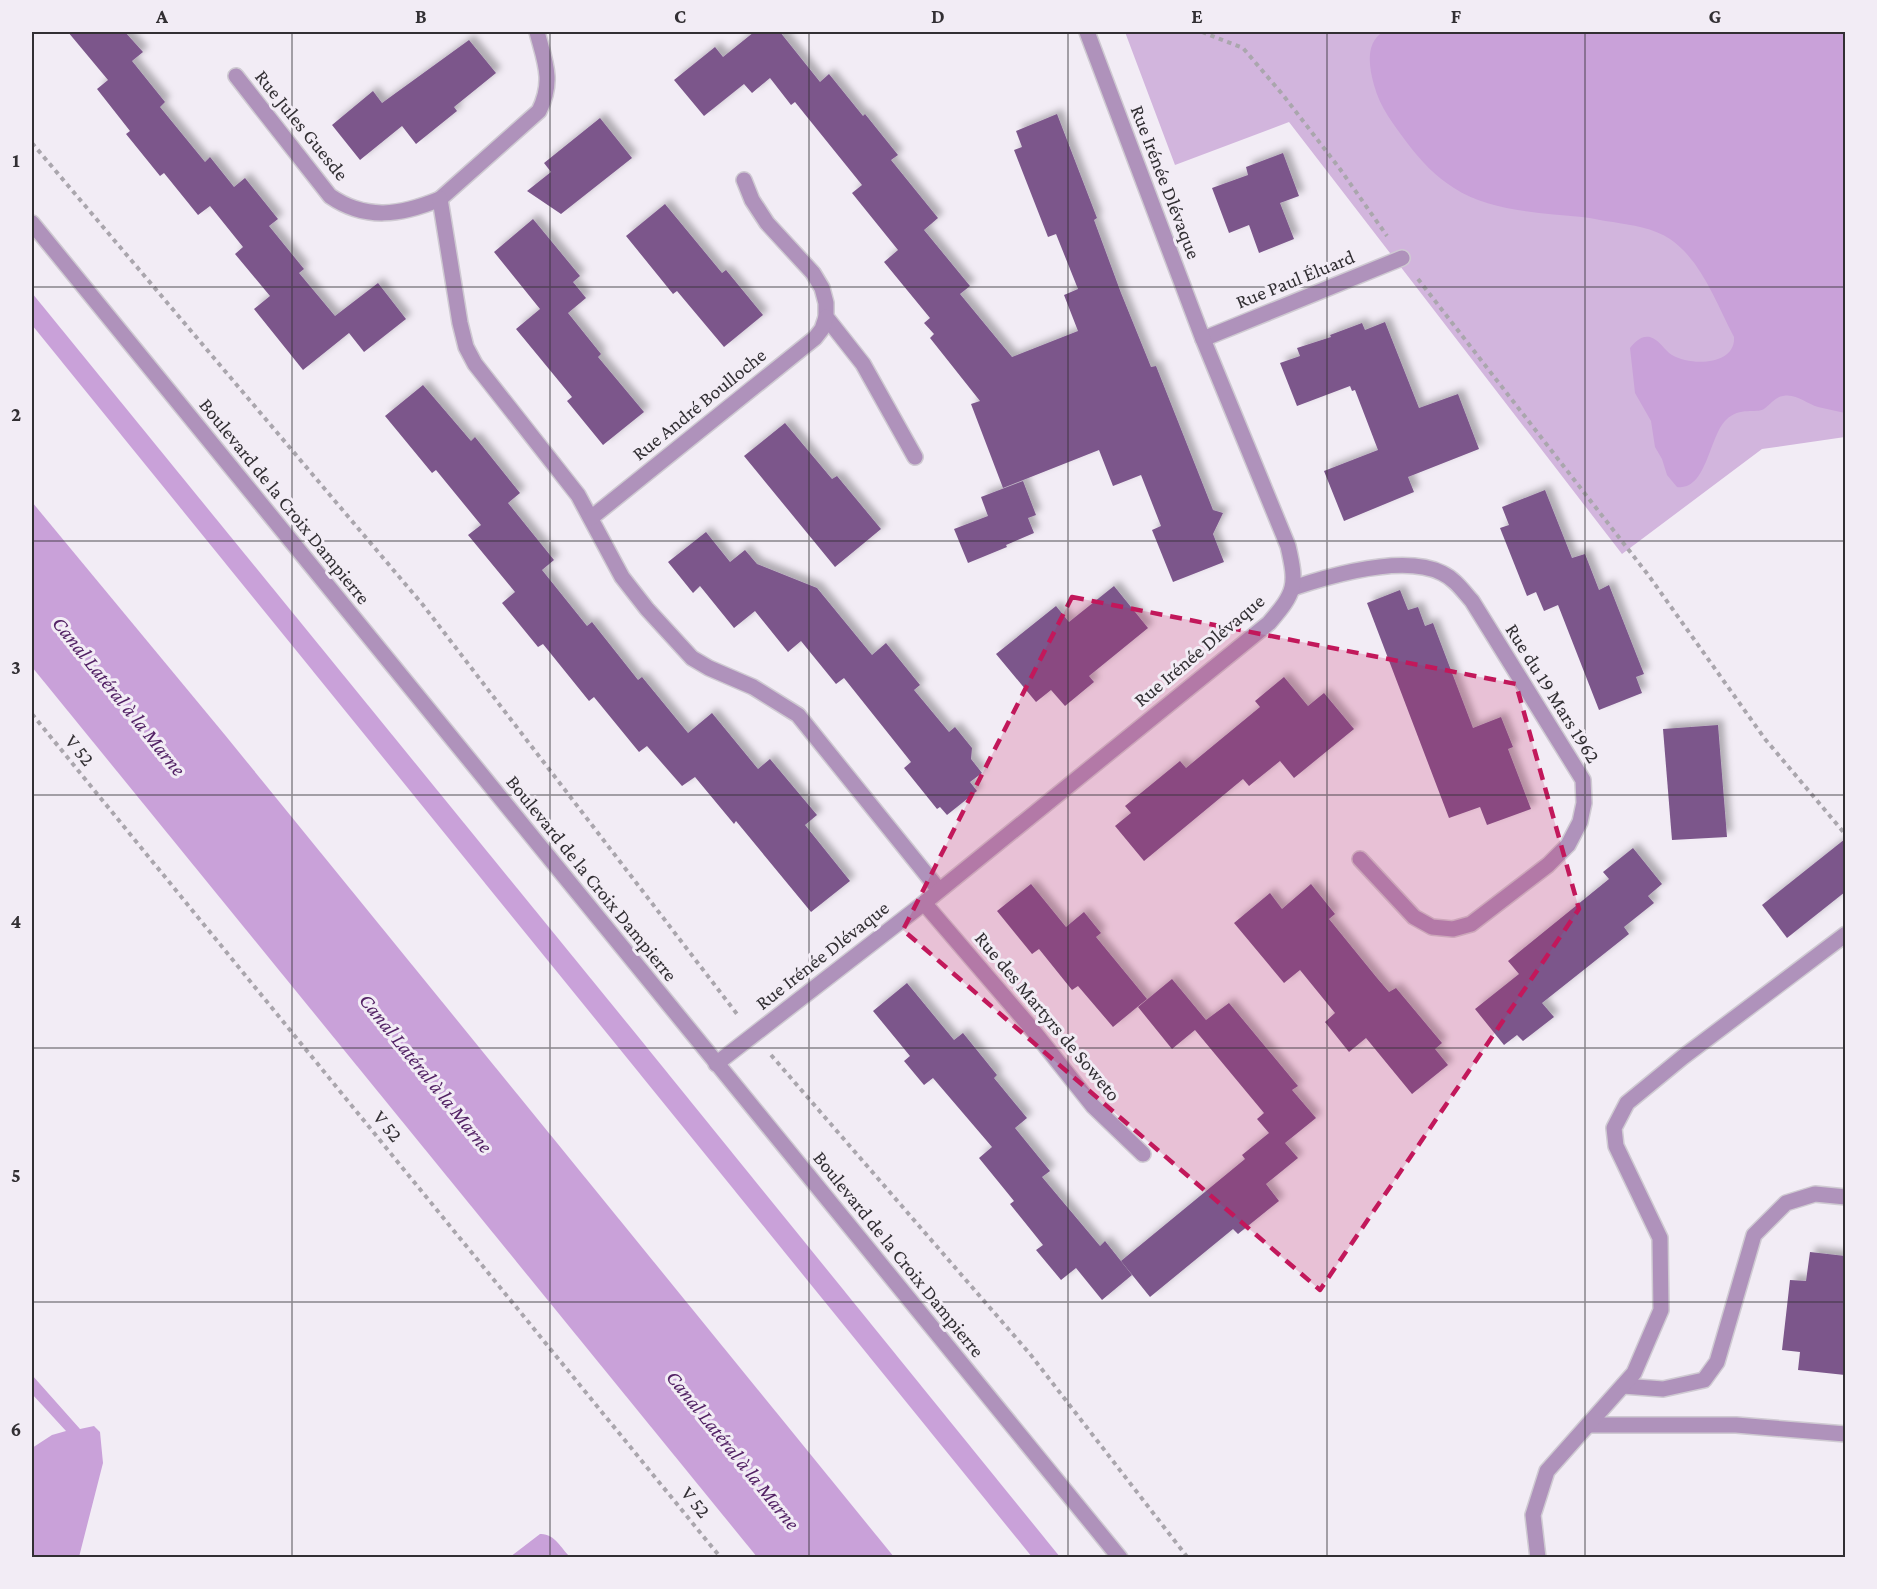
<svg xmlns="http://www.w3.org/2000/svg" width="1877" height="1589" font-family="'Crimson Pro',serif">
<defs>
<filter id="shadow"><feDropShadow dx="5.5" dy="-5.5" stdDeviation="3" flood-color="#0004"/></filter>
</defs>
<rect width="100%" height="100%" fill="#f2ecf5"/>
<path fill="#d2b5dd" d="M1125,32H1845V437L1762,449L1622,554L1289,122L1175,165Z"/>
<g fill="#c9a1d9">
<path d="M1383,32H1845V413C1836,411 1827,409 1818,407C1807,404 1796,393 1783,396C1775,397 1771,404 1764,409C1756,414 1740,406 1726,420C1709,436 1707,491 1677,487L1667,475L1662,459L1655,447L1651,421L1635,393L1630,348C1635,342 1641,335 1650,337C1660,340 1664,350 1672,355C1690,366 1736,366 1734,337C1716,303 1702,261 1670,239C1654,228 1631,225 1613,222C1603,221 1592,218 1582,217C1541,213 1489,211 1454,188C1436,177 1420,160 1408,144C1394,125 1380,108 1374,85C1369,67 1365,43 1383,32Z"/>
<path d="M32,293L636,1034L1060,1557H1032L32,325Z"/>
<path d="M32,502L225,735L894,1557H757L32,667Z"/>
<path d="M32,1375L80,1429L94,1426L100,1432L103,1463L79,1557H32V1448L52,1435L66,1431L32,1394Z"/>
<path d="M540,1534C554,1533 561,1548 570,1557H510Z"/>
</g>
<g fill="#7c578b" filter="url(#shadow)">
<path d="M68,32H125L143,52L132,61L165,102L160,107L205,162L210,157L234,187L245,178L278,219L269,226L304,269L299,273L335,316L378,283L406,319L364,352L349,333L303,370L254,309L270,296L235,254L243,247L210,206L198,215L164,173L160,176L126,134L130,131L97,89L108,80Z"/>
<path d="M754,32H780L820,82L829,74L863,116L865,114L898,155L891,160L938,218L924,230L970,286L960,294L1012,357L1078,331L1064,295L1078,289L1056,234L1048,237L1014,150L1022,147L1016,131L1057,114L1097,218L1094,220L1121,293L1151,367L1156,366L1213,510L1223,513L1213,534L1224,562L1173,582L1152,530L1161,526L1141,475L1113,486L1099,450L1003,488L971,404L980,401L930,338L934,334L924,323L930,318L884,262L898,250L852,193L862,185L795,102L791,105L770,78L752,93L744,84L704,116L674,80L715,47L723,57Z"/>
<path d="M469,40L496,73L454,107L457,111L416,144L402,126L360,160L332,125L373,91L382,103Z"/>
<path d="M600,118L632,158L561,214L527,191L551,172L544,163Z"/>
<path d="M1283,153L1299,196L1280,203L1294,239L1259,253L1249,225L1229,233L1212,188L1248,175L1246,167Z"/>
<path d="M665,204L722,273L726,270L763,315L724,347L677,291L673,294L626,236Z"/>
<path d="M533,219L580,276L573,282L586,298L568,313L601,354L598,357L644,412L603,445L567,401L572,397L516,329L540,309L494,252Z"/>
<path d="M1385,322L1419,408L1458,394L1479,449L1408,477L1414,492L1344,521L1324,471L1378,450L1355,390L1352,391L1350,386L1297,406L1280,363L1300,356L1297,348L1331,337L1330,335L1362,323L1365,330Z"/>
<path d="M423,385L471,441L475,437L520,493L508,503L554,560L542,570L587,626L592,622L638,680L642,677L688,733L712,713L758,769L770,759L817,815L805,825L850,881L811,912L736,821L734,824L695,777L682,786L647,746L639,752L594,697L589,701L543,644L538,647L502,603L515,592L468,535L481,525L436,470L432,473L385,416Z"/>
<path d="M785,423L832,479L837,476L881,529L835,567L744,456Z"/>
<path d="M1023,481L1036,515L1028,518L1034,533L1006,545L1007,547L968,563L954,529L988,516L981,497Z"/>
<path d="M1545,490L1572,558L1585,554L1599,590L1609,585L1644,674L1636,677L1642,693L1599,710L1558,605L1544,611L1536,592L1527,596L1500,528L1509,525L1502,507Z"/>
<path d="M706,532L730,562L745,550L757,564L817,588L872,655L886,643L920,685L914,690L949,732L955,727L972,748L971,759L982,773L970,782L977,791L947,815L940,807L937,809L904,768L911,762L844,678L836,684L801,641L788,652L755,611L734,628L700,586L693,593L668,562Z"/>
<path d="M1114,586L1148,628L1089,676L1094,682L1065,706L1051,690L1036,702L996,654L1056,606L1069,622Z"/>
<path d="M1400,590L1408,610L1418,607L1425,626L1433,623L1473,728L1501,717L1513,747L1508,749L1531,809L1487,825L1480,807L1449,818L1367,603Z"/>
<path d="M1284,677L1308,706L1324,693L1354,729L1294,778L1280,761L1249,786L1243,779L1144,861L1115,826L1131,813L1125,806L1180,761L1186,768L1260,707L1255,701Z"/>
<path d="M1718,725L1727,837L1672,840L1663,729Z"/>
<path d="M1845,839V892L1787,938L1762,905Z"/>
<path d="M1633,848L1662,884L1648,896L1654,903L1624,927L1629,934L1542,1003L1554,1017L1523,1041L1517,1035L1504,1045L1475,1009L1519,974L1508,961L1609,879L1603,872Z"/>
<path d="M1031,884L1066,927L1084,912L1101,933L1096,937L1147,999L1113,1027L1078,986L1072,990L1039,949L1032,954L997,911Z"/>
<path d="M1311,884L1335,914L1329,919L1377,978L1389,992L1396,988L1442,1043L1435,1049L1448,1065L1412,1094L1366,1038L1349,1052L1325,1022L1335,1013L1300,970L1284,983L1234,923L1270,893L1282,909Z"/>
<path d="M1172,979L1206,1020L1229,1003L1298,1086L1292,1090L1316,1118L1285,1143L1298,1158L1266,1184L1279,1201L1238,1234L1233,1229L1150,1297L1121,1261L1245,1159L1242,1155L1269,1133L1257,1119L1264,1113L1195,1030L1172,1049L1138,1007Z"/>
<path d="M907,983L954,1040L963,1033L997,1075L994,1078L1027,1118L1015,1128L1050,1171L1042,1177L1100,1246L1105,1241L1132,1275L1102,1300L1076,1268L1061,1280L1036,1250L1043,1245L1010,1204L1014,1201L979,1158L992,1147L933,1078L924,1085L904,1061L910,1056L873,1011Z"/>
<path d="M1810,1252L1845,1256V1375L1798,1370L1800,1352L1782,1350L1790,1280L1806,1281Z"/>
</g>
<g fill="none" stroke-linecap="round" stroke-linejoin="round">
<defs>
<g id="service">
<path d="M1623,1386L1663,1389L1704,1380L1717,1362L1754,1235L1786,1203L1815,1194L1846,1197"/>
<path d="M1588,1425H1736L1846,1434"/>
<path d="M1538,1558L1533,1515L1547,1471L1634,1373L1661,1310L1660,1238L1616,1146L1614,1128L1627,1103L1683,1057L1846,934"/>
</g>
<g id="minor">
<path d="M236,76L330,196C366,221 401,215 440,199L539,111C554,81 545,62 537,32"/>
<path d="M744,180L752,200L767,223L813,273L822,288L826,303V317L863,364L915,457"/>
<path d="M440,199L460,323L466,347L475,364L578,495L622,577L647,609L692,658L709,668L753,687L798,715L939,890"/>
<path d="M32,223L1120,1558"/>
<path d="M1203,339L1402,258"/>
<path d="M591,518L815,338L822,329L826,317"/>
<path d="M1293,588C1332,575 1403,554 1442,573C1455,579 1463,591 1472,601L1583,780L1584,803L1580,822L1568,845L1548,865L1471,924L1453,929L1432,927L1414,917L1360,859"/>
<path d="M924,903L1027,1023L1093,1106L1143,1154"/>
<path d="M716,1064L924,903L1269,623C1296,592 1297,585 1288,546L1203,339L1087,32"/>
</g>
</defs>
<use href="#service" stroke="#cfcad2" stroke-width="18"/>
<use href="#minor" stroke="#cfcad2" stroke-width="18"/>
<g stroke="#aaa6ad" stroke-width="4" stroke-dasharray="4.5 4.5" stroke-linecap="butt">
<path d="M1202,32L1243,48L1283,95L1340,169L1387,236"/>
<path d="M32,143L423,605L737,1014"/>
<path d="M1418,279L1649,576L1765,739L1846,835"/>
<path d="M32,714L721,1558"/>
<path d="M771,1055L1030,1354L1188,1558"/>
</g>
<use href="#service" stroke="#af92bb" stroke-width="15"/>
<use href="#minor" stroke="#af92bb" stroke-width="15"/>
</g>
<path fill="#c2185b" fill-opacity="0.2" stroke="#c2185b" stroke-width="4.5" stroke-dasharray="12 8" stroke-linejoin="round" d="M1072,597L1516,684L1579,909L1320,1290L903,930Z"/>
<path fill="none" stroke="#322f33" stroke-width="1.5" stroke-opacity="0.55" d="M292,32V1558M550,32V1558M809,32V1558M1068,32V1558M1327,32V1558M1585,32V1558M32,287H1846M32,541H1846M32,795H1846M32,1048H1846M32,1302H1846"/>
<g text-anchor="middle" stroke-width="6" stroke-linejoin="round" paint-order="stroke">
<g font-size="20" fill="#322f33" stroke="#f2ecf5">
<text transform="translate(302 125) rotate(51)" y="7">Rue Jules Guesde</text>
<text transform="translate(1166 182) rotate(69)" y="7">Rue Irénée Dlévaque</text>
<text transform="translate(1295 279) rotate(-22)" y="7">Rue Paul Éluard</text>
<text transform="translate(699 404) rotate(-39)" y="7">Rue André Boulloche</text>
<text transform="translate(285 501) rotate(51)" y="7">Boulevard de la Croix Dampierre</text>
<text transform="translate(1199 650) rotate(-40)" y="7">Rue Irénée Dlévaque</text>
<text transform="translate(1553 693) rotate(58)" y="7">Rue du 19 Mars 1962</text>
<text transform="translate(80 750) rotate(51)" y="7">V 52</text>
<text transform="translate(592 878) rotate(51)" y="7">Boulevard de la Croix Dampierre</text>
<text transform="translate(822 955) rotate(-38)" y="7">Rue Irénée Dlévaque</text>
<text transform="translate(1048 1016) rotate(50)" y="7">Rue des Martyrs de Soweto</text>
<text transform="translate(388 1126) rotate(51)" y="7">V 52</text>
<text transform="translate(899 1254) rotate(51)" y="7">Boulevard de la Croix Dampierre</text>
<text transform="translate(696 1502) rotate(51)" y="7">V 52</text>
</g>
<g font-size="21" font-style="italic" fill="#532265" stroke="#f2ecf5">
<text transform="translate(119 696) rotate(51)" y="7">Canal Latéral à la Marne</text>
<text transform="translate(426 1073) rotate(51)" y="7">Canal Latéral à la Marne</text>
<text transform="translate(733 1450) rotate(51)" y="7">Canal Latéral à la Marne</text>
</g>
</g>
<rect width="1877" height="1589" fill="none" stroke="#f2ecf5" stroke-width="66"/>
<rect x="33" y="33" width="1811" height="1523" fill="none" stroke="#322f33" stroke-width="2"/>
<g font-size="20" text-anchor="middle" font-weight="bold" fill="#322f33">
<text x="162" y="23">A</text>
<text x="421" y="23">B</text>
<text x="680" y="23">C</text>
<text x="938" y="23">D</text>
<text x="1197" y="23">E</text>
<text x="1456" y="23">F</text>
<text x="1715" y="23">G</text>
<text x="16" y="167">1</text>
<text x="16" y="421">2</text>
<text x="16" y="674">3</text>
<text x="16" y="928">4</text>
<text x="16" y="1182">5</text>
<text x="16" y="1436">6</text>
</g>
</svg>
